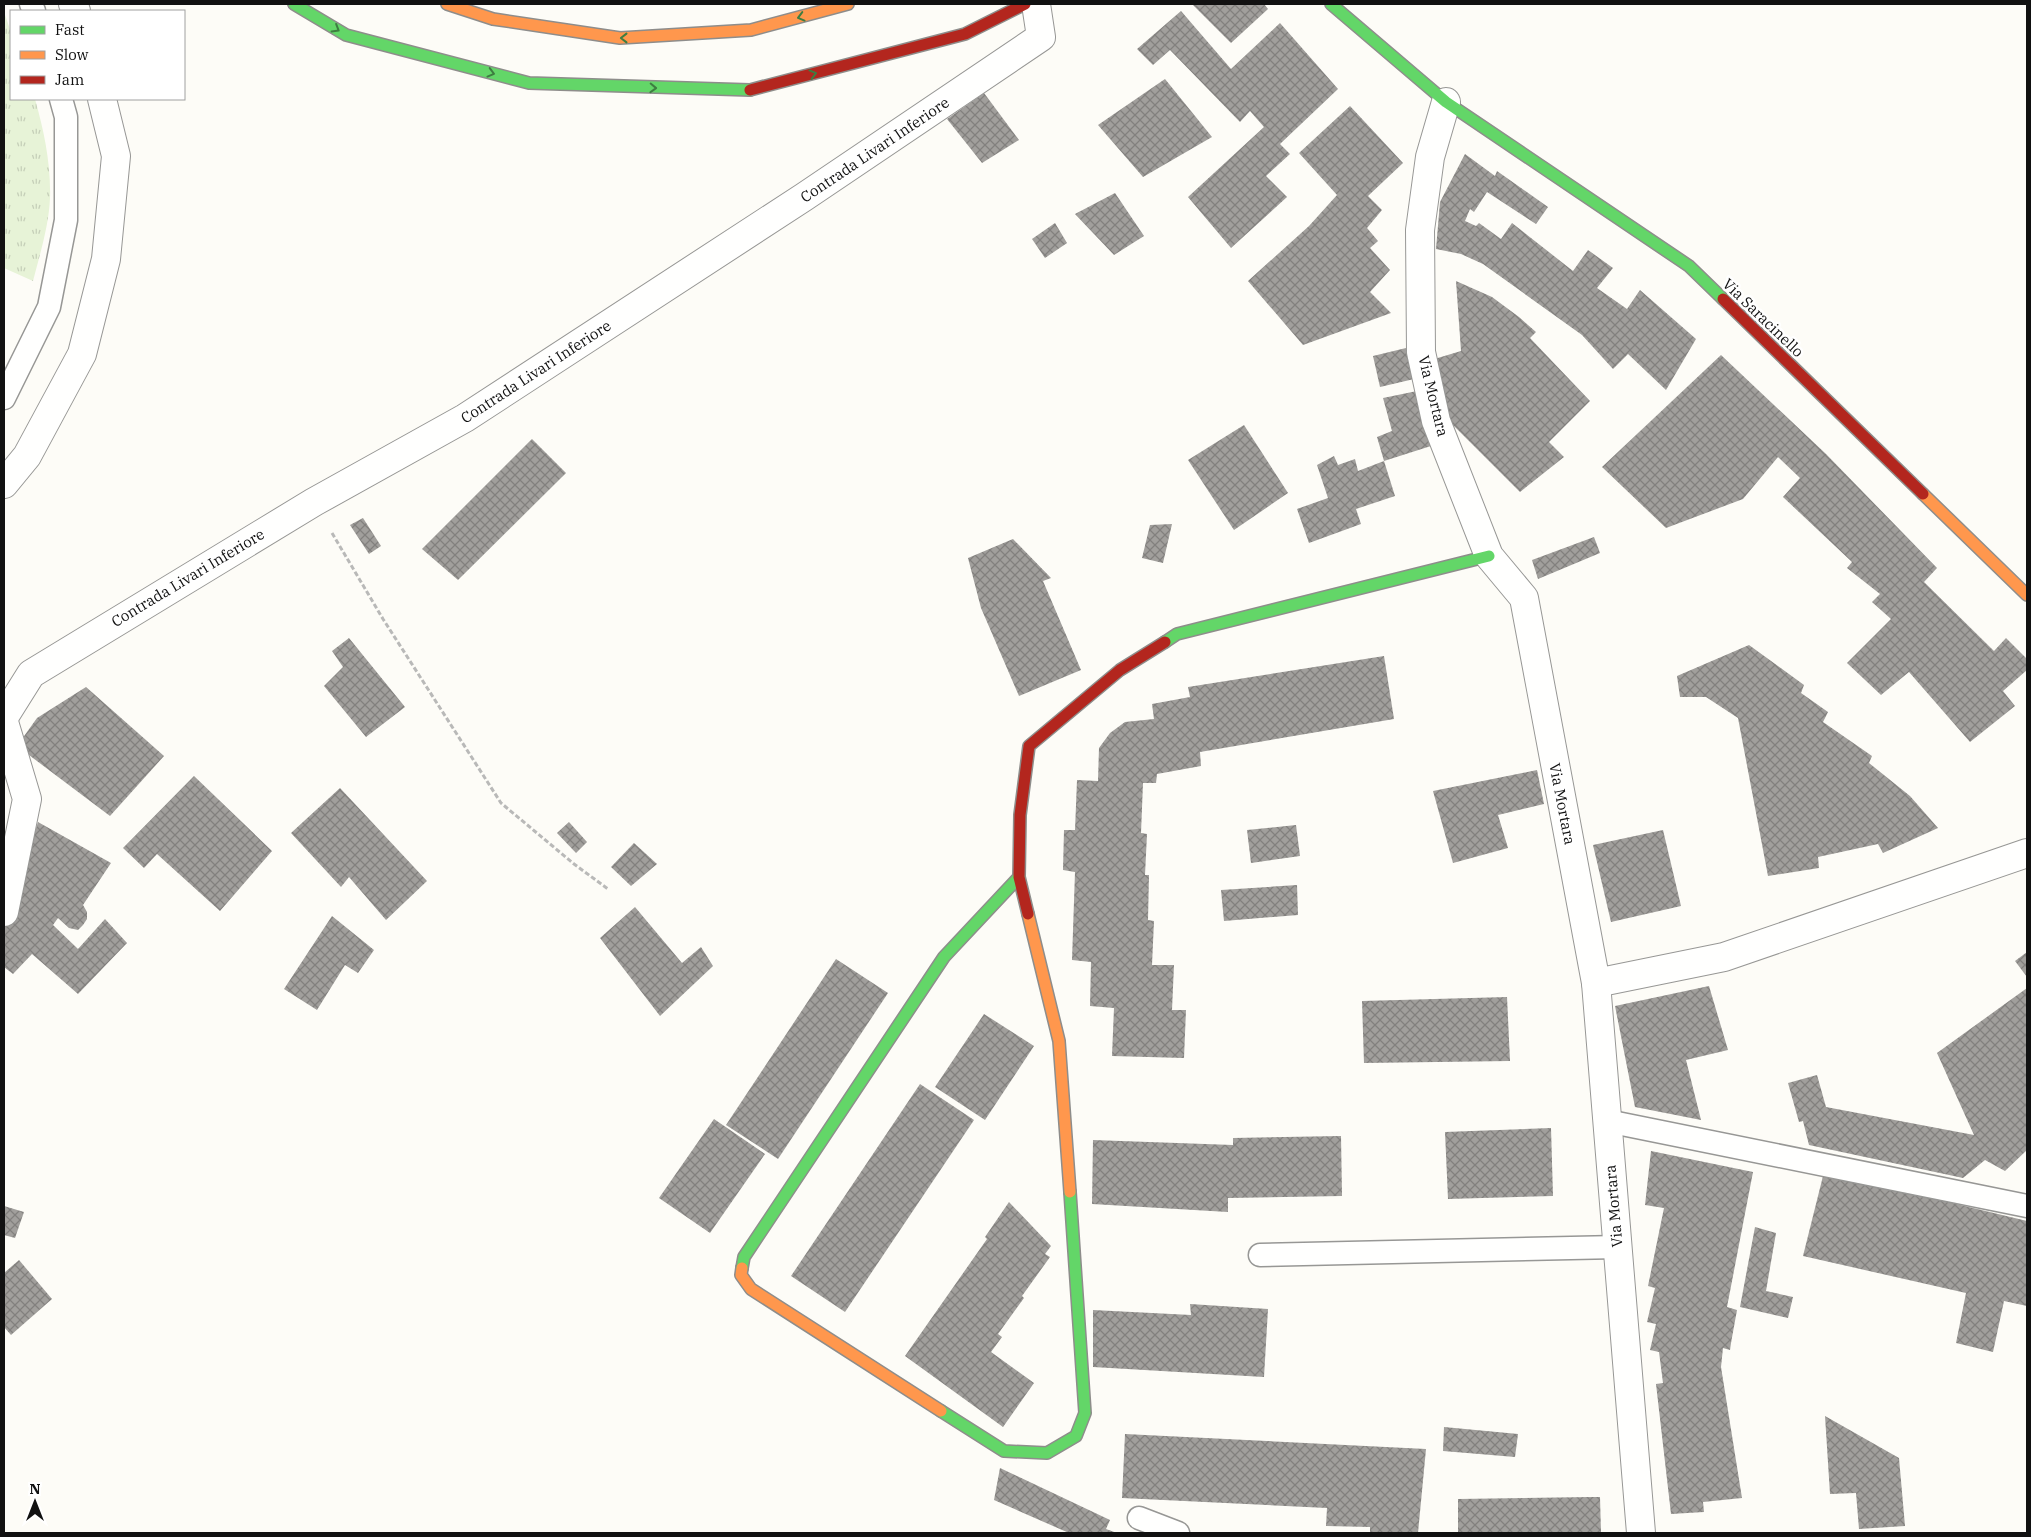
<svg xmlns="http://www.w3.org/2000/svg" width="2031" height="1537" font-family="'IBM Plex Serif',serif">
<defs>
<pattern id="grass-tufts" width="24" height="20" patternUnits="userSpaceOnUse" patternTransform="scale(1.25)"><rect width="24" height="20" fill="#e7f3d7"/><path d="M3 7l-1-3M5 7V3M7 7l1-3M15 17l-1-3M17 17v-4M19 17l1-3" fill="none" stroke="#c5cfb8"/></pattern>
<pattern id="building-cross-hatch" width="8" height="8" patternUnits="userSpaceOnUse" patternTransform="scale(1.25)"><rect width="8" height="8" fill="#a19f9c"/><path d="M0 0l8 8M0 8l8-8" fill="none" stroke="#82807e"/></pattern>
</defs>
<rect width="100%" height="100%" fill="#fdfcf7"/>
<path fill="url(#grass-tufts)" d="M4,12L11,32V99H35C44,131 51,164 50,198C49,225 40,254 33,281L4,268Z"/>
<g fill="url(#building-cross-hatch)">
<path d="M1192,4H1264L1268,9L1231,43Z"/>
<path d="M1181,11L1231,69L1280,23L1338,89L1280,144L1290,154L1266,176L1287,197L1231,248L1188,197L1264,127L1250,111L1240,122L1170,50L1153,65L1137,49Z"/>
<path d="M1165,79L1212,137L1143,177L1098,125Z"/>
<path d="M984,93L1019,140L982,163L947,119Z"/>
<path d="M1350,106L1403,163L1368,196L1382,210L1367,228L1378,241L1370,248L1390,270L1370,292L1391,313L1303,345L1248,281L1309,226L1337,195L1299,153Z"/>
<path d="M1465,154L1495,176L1497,171L1548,207L1536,224L1487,192L1474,212L1470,209L1465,221L1476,226L1479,223L1501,239L1512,223L1573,271L1588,250L1613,268L1597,288L1627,309L1640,290L1696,339L1666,390L1628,354L1613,369L1582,335L1483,264L1461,254L1436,249L1440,202Z"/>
<path d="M1115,193L1144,236L1114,255L1075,214Z"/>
<path d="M1055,223L1067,243L1045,258L1032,239Z"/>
<path d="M1456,281L1492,297L1519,317L1536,332L1530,338L1590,401L1549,442L1564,457L1520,492L1442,414L1431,360L1461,351Z"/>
<path d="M1406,348L1414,379L1380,387L1373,356Z"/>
<path d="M1721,355L1826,454L1937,568L1924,582L1994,651L2006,638L2027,659V670L2003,691L2015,706L1970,742L1909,672L1881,695L1847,663L1891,619L1872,602L1880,594L1847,568L1852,562L1783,497L1800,478L1778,457L1743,499L1666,528L1602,467Z"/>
<path d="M1417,391L1431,446L1384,461L1395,496L1356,509L1361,524L1309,543L1297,509L1328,498L1317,465L1334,456L1338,465L1355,459L1358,471L1384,461L1377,437L1392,431L1383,398Z"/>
<path d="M1244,425L1288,493L1234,530L1188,460Z"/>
<path d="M532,439L566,473L458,580L422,549Z"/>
<path d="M363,518L381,546L369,554L350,525Z"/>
<path d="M1172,524L1163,563L1142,558L1150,525Z"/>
<path d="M1594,537L1600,553L1538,579L1532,560Z"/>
<path d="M1013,539L1051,578L1043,581L1081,670L1019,696L981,608L968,558Z"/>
<path d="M349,638L405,707L366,737L324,686L343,667L332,651Z"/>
<path d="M1749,645L1804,685L1801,693L1828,712L1823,722L1872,756L1869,763L1910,796L1938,828L1883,853L1878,844L1818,857L1819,868L1768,876L1738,718L1706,697H1680L1677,676Z"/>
<path d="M1384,656L1394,719L1200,752L1201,766L1157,774L1156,783H1143L1141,833L1147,834L1145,875H1149L1148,920L1154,921L1152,965H1174L1172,1010H1186L1184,1058L1112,1056L1114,1008L1090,1006L1091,962L1072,960L1075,872L1063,870L1064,830H1075L1077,780L1098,781L1099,748L1110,733L1125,722L1154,719L1152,704L1190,697L1188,687Z"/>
<path d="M86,687L164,756L110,816L17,746L37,718Z"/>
<path d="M1537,770L1544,804L1498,815L1508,848L1453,863L1433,791Z"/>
<path d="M194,776L272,851L220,911L157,854L144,868L123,848Z"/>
<path d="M340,788L427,881L386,920L349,877L341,887L291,833Z"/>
<path d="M38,822L111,863L83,905L87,912V919L83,925L78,930L69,928L58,918L53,925L78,949L105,919L127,943L78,994L32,954L13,974L4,967V929Z"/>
<path d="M569,822L587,842L576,853L557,833Z"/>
<path d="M1296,825L1300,856L1251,863L1247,830Z"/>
<path d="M1663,830L1681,906L1611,922L1593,845Z"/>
<path d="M634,843L657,864L631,886L611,867Z"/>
<path d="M1297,885L1298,915L1224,921L1221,890Z"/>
<path d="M635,907L682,963L701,947L713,966L660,1016L600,938Z"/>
<path d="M332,916L374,950L358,973L345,965L317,1010L284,989Z"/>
<path d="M2027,952V977L2015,961Z"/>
<path d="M836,959L888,993L778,1159L726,1125Z"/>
<path d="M1709,986L1728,1050L1686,1060L1701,1120L1635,1107L1615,1006Z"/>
<path d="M2027,988V1150L2005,1171L1985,1160L1963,1178L1809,1145L1803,1121L1799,1122L1788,1083L1817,1075L1826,1107L1974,1135L1937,1053Z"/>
<path d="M1507,997L1510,1061L1364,1063L1362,1001Z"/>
<path d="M984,1014L1034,1046L985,1120L935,1087Z"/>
<path d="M920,1084L974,1120L845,1312L791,1276Z"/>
<path d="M714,1119L765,1154L710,1233L659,1198Z"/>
<path d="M1551,1128L1553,1196L1448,1199L1445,1132Z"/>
<path d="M1341,1136L1342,1196L1228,1198V1212L1092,1204L1093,1140L1233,1145V1138Z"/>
<path d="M1651,1151L1753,1172L1727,1307L1737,1310L1731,1343L1730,1350L1723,1348L1721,1367L1742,1498L1703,1502L1704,1512L1671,1514L1656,1384L1663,1383L1659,1352L1650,1350L1656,1324L1647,1322L1655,1288L1648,1286L1664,1208L1645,1205Z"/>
<path d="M1824,1172L2027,1221V1306L2004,1301L1993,1352L1956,1343L1966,1293L1803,1256Z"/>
<path d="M1009,1202L1051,1246L1045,1254L1050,1257L1022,1296L1024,1298L998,1334L1002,1337L991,1352L1034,1383L1003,1427L905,1356L987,1239L985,1237Z"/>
<path d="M4,1206L24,1212L15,1238L4,1235Z"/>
<path d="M1755,1227L1776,1233L1766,1291L1793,1297L1788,1318L1740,1307Z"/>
<path d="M19,1260L52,1299L11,1335L4,1327V1273Z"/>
<path d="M1190,1304L1268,1309L1264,1377L1093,1367V1310L1191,1315Z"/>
<path d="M1825,1416L1899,1458L1905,1526L1859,1529L1856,1493L1830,1494Z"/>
<path d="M1444,1427L1518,1434L1515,1457L1443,1451Z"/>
<path d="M1125,1434L1426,1449L1418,1533H1370V1527L1326,1526L1327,1508L1122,1498Z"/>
<path d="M1000,1468L1110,1520L1106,1529L1117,1533H1069L994,1500Z"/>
<path d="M1590,1497H1600L1601,1533H1458V1499Z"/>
</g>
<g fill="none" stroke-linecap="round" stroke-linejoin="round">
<defs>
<g id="lane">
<path d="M31,4L34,11"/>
<path d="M4,398L49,307L66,220V117L61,99"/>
<path d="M1607,1121L2027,1206"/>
<path d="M1260,1255L1618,1247"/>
<path d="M1139,1518L1178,1533"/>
</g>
<g id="street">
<path d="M73,4L76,11"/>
<path d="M1446,102L1430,157L1420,230L1421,352L1436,421L1489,556L1524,598L1596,983L1641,1533"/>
<path d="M4,484L27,456L82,354L106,259L116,156L102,99"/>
<path d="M4,717L31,674L314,502L465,418L804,197L1041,37L1036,4"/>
<path d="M4,722L27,799L4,912"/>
<path d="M1596,983L1724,957L2027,853"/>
</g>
<g id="fast">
<path d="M294,4L346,35L529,83L750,90"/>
<path d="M1331,4L1446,102L1689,266L1723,299"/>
<path d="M1165,642L1177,634L1489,556"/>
<path d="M742,1268L744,1257L944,957L1019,877"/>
<path d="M941,1411L1004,1451L1047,1453L1076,1436L1085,1413L1070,1192"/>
</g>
<g id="slow">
<path d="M447,4L493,19L620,38L751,30L848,4"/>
<path d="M1923,494L2027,595"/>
<path d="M1028,914L1059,1041L1070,1192"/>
<path d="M742,1268L741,1275L751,1289L941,1411"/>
</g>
<g id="jam">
<path d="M750,90L965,34L1025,4"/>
<path d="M1723,299L1923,494"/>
<path d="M1028,914L1019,877L1020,815L1029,746L1120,670L1165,642"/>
</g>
</defs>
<use href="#lane" stroke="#979795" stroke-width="25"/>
<use href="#street" stroke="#979795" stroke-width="30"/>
<use href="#fast" stroke="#8e8d8b" stroke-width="14"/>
<use href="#slow" stroke="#8e8d8b" stroke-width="14"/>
<use href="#jam" stroke="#8e8d8b" stroke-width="14"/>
<path stroke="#b9b9b8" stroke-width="3" stroke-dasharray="5 2.5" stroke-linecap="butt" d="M332,533L383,619L501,803L574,864L608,889"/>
<use href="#lane" stroke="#fffffe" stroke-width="22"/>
<use href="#street" stroke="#fffffe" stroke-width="28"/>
<use href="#fast" stroke="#63d668" stroke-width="11"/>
<use href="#slow" stroke="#ff974d" stroke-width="11"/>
<use href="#jam" stroke="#b3261e" stroke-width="11"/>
</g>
<defs><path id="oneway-chevron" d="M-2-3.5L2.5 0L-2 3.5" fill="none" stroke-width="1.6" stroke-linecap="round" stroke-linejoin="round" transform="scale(1.25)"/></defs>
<g stroke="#3e7d41">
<use href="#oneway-chevron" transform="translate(801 17) rotate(165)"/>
<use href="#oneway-chevron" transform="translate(336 29) rotate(31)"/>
<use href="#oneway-chevron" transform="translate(624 38) rotate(180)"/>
<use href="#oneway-chevron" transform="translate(491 73) rotate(15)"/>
<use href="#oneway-chevron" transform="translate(813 74) rotate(-15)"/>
<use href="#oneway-chevron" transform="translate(653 88) rotate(2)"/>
</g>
<g text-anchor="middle" stroke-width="5" stroke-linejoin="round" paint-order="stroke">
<g font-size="15" fill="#111" stroke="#fff">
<text transform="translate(875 150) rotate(-34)" y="5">Contrada Livari Inferiore</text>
<text transform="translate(1763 318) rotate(44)" y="5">Via Saracinello</text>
<text transform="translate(536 372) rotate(-33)" y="5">Contrada Livari Inferiore</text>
<text transform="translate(1433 396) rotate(76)" y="5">Via Mortara</text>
<text transform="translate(188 578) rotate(-31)" y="5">Contrada Livari Inferiore</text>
<text transform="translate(1562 804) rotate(79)" y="5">Via Mortara</text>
<text transform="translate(1614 1206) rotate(-95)" y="5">Via Mortara</text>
</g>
</g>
<rect width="2031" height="1537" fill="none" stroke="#111111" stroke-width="10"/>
<rect x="10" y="10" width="175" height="90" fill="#ffffff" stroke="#a0a0a0"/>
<rect x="20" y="26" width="25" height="8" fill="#63d668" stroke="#a0a0a0"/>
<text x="55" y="35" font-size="15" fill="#111111">Fast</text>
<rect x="20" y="51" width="25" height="8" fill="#ff974d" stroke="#a0a0a0"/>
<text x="55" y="60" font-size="15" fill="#111111">Slow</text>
<rect x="20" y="76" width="25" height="8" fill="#b3261e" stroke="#a0a0a0"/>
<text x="55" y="85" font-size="15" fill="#111111">Jam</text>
<g transform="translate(35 1502)" stroke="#ffffff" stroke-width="4" paint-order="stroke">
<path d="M0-4L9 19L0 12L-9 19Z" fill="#111111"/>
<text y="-8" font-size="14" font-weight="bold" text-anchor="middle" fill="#111111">N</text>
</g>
</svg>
